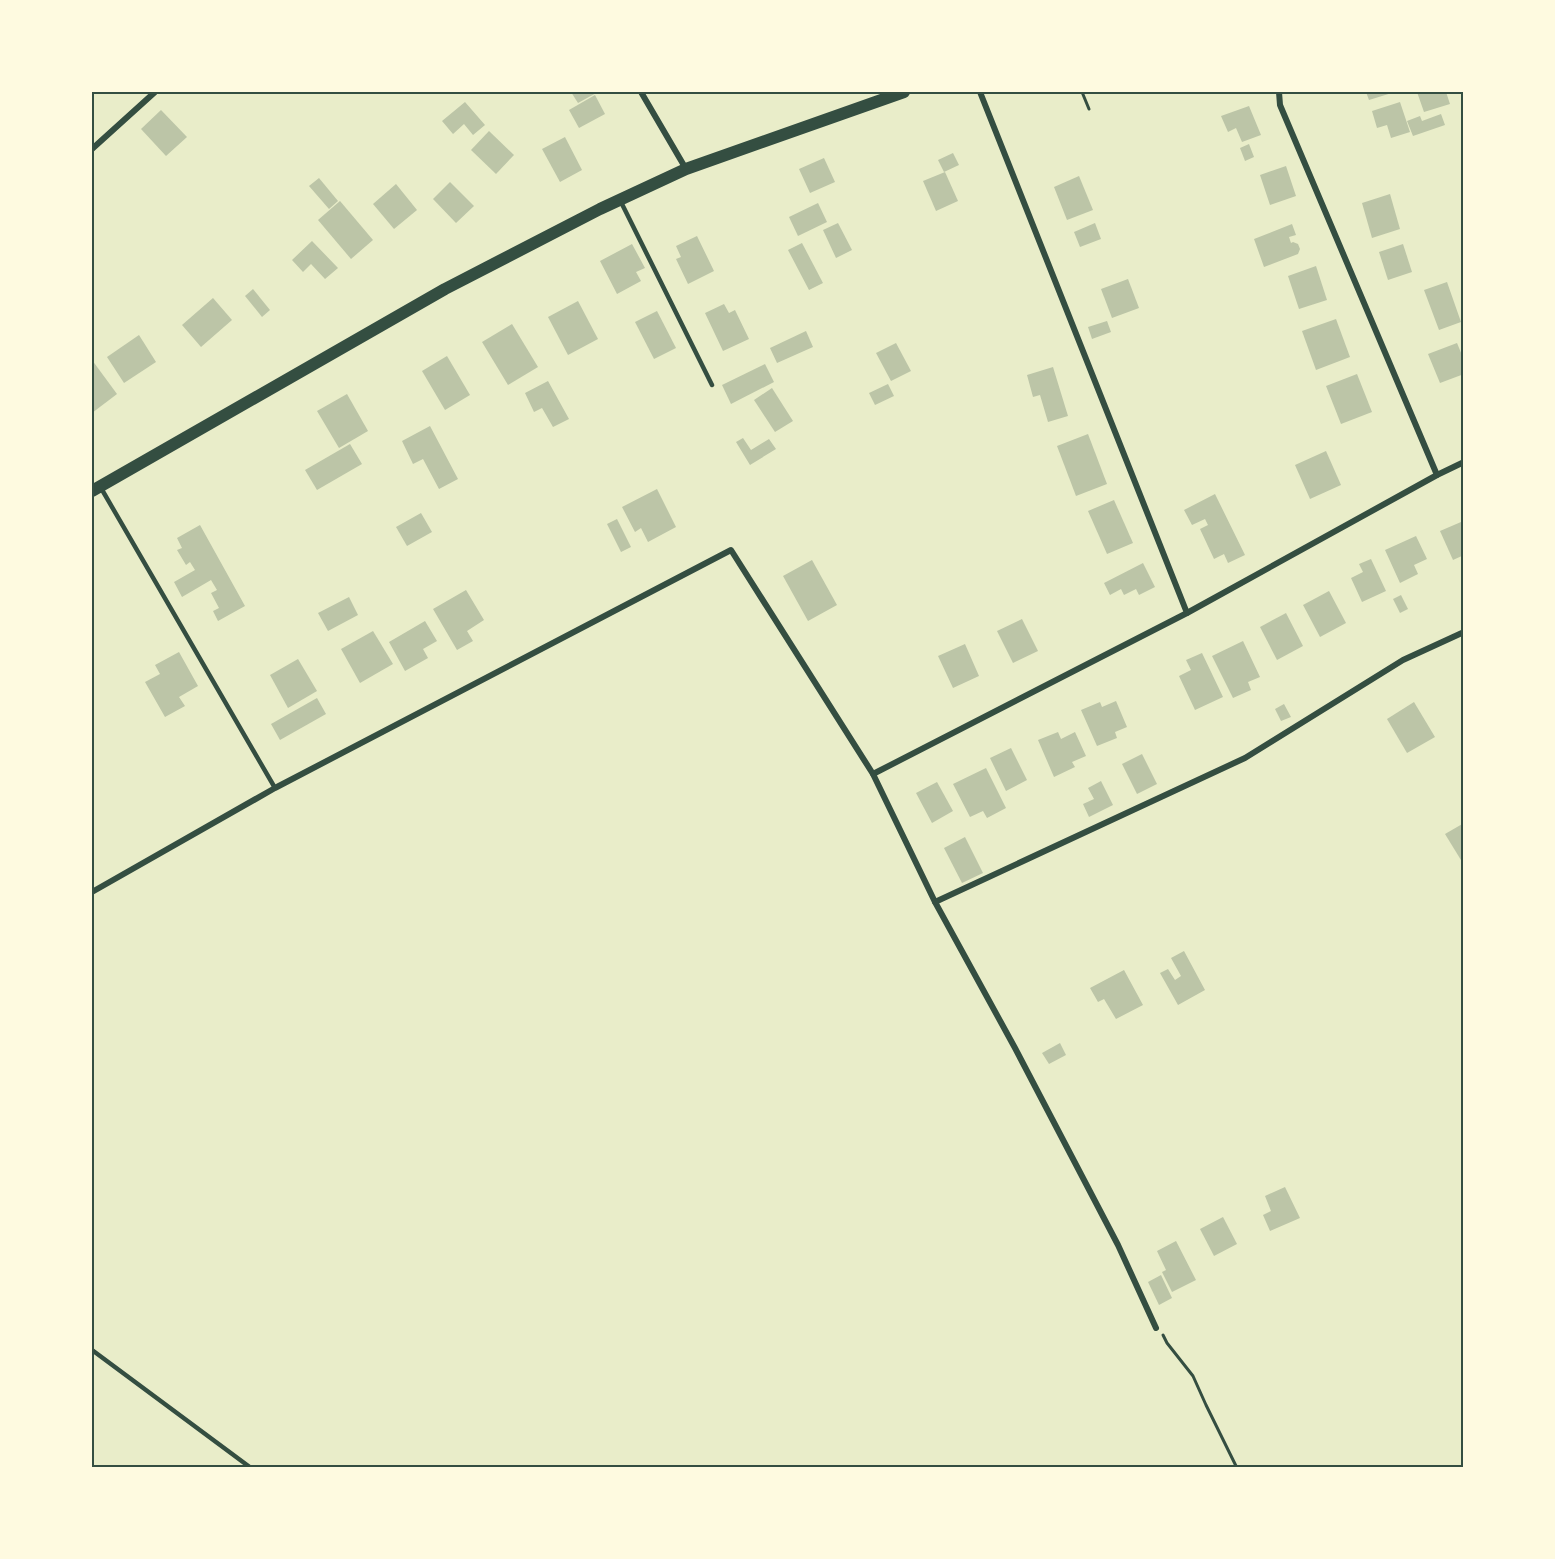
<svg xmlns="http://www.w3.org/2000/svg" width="1555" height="1559" font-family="Rubik,sans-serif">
<rect width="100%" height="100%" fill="#e9edc9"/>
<g fill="#bcc5a7">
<path d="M571,92H598L578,103Z"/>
<path d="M1366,92H1395L1369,100Z"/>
<path d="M1417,92H1446L1450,104L1424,112Z"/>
<path d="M595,95L605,114L579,128L569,110Z"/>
<path d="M465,102L485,125L473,135L464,124L453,134L442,121Z"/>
<path d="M1400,102L1410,132L1391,138L1387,125L1377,128L1372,111Z"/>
<path d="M1249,106L1261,135L1242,142L1236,128L1228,132L1221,116Z"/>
<path d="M161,110L187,137L166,156L141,129Z"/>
<path d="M1441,114L1445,125L1413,136L1407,121L1420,116L1422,121Z"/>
<path d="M489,131L514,155L496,174L471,150Z"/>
<path d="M565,137L582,170L560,182L542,149Z"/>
<path d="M1249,144L1254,157L1245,161L1240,148Z"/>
<path d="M953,153L959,165L944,172L938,160Z"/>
<path d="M824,158L835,182L810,193L799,169Z"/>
<path d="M1286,166L1296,196L1270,205L1260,175Z"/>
<path d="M945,172L958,201L936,211L923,181Z"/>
<path d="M1079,176L1093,210L1067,220L1054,187Z"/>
<path d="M319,178L338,201L329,209L309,186Z"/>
<path d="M450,182L474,206L456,223L433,199Z"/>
<path d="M396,184L417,210L394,229L373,204Z"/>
<path d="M1390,194L1400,229L1372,238L1362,203Z"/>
<path d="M340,201L373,240L351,259L318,220Z"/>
<path d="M818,203L827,222L798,236L789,217Z"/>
<path d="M838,223L852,250L836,258L823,230Z"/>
<path d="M1095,223L1101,239L1080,247L1074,232Z"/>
<path d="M1292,224L1296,235L1289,237L1291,243L1293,242L1298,244L1300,249L1298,254L1264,267L1254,239Z"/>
<path d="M697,236L714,271L688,284L676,259L681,257L676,246Z"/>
<path d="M312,241L338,268L325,279L311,264L303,272L292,260Z"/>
<path d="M802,243L823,283L809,290L788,250Z"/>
<path d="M632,244L645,268L636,272L641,281L617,294L600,261Z"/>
<path d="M1403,244L1412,272L1388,280L1379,252Z"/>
<path d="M1316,266L1327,300L1299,309L1288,276Z"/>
<path d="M1128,279L1139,308L1112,318L1101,289Z"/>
<path d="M1447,282L1461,322L1439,330L1424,290Z"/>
<path d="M253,289L270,310L262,317L245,296Z"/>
<path d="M213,298L232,320L201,347L182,325Z"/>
<path d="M578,301L598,339L568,355L548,317Z"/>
<path d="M724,304L729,313L735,310L749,339L723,351L705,313Z"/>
<path d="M657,311L676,348L654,359L635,322Z"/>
<path d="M1336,319L1350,357L1316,370L1302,331Z"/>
<path d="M1107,321L1111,332L1092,339L1088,327Z"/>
<path d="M512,324L538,367L508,385L482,342Z"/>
<path d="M806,331L813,347L777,363L770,348Z"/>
<path d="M139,335L156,362L124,383L107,357Z"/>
<path d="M896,343L911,371L891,381L876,353Z"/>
<path d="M1457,343L1464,360V374L1440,383L1428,354Z"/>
<path d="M447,356L470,395L445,410L422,371Z"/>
<path d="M92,360L117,394L92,413Z"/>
<path d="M765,364L774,382L731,404L722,385Z"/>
<path d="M1053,367L1068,416L1048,422L1040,395L1033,397L1027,375Z"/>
<path d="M1357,374L1372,412L1341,424L1326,386Z"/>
<path d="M548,381L569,419L553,427L542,408L534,412L525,393Z"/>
<path d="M888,384L894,396L875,405L869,393Z"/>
<path d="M772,388L793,421L775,432L754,400Z"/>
<path d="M347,394L368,431L339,448L317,411Z"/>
<path d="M430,426L458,479L439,489L423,459L413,464L402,441Z"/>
<path d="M1088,434L1107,484L1076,496L1057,446Z"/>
<path d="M743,438L751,450L769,439L776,449L750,465L736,442Z"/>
<path d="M350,444L362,464L317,490L305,470Z"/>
<path d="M1326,451L1341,485L1310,499L1295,465Z"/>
<path d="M657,489L676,527L648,542L641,528L635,532L622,507Z"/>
<path d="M1215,494L1245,555L1228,563L1224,554L1214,559L1200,529L1208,525L1205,519L1192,525L1184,510Z"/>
<path d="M1114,500L1133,543L1107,554L1088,511Z"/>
<path d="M421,513L432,532L407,546L396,527Z"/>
<path d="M617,519L631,547L621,552L607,524Z"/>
<path d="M1461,522L1464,528V555L1453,560L1440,531Z"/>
<path d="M200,525L245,606L218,621L213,611L219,608L211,593L217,590L211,580L182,597L174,582L195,570L190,562L186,565L177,550L182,548L177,538Z"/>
<path d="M1416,536L1427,559L1414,565L1418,574L1400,583L1385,550Z"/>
<path d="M1371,559L1386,591L1362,602L1351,578L1363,572L1359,564Z"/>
<path d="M812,560L837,605L808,621L783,576Z"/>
<path d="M1143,563L1155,587L1139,595L1136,589L1124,595L1121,589L1110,595L1104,583Z"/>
<path d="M466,590L484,620L467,631L473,641L457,650L433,609Z"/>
<path d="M1329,591L1346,623L1320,637L1303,605Z"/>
<path d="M1401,595L1408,609L1400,613L1393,599Z"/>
<path d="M349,597L358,615L328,631L318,613Z"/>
<path d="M1286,613L1303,646L1277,660L1260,627Z"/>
<path d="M1022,619L1038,651L1013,663L997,631Z"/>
<path d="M425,621L437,641L423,649L428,658L405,671L389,642Z"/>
<path d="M373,631L393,664L360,683L341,649Z"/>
<path d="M1243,641L1260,677L1248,682L1251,690L1233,698L1212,656Z"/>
<path d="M965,644L979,676L953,688L938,656Z"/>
<path d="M179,652L198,686L179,697L185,706L165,717L145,682L160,674L155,665Z"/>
<path d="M1202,653L1223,697L1195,710L1179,676L1191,670L1186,660Z"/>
<path d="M298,659L317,691L288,708L270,675Z"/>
<path d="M317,698L326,714L280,740L271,724Z"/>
<path d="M1116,701L1127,727L1115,732L1117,738L1097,746L1081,710L1100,702L1102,707Z"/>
<path d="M1414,702L1435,737L1407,753L1387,719Z"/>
<path d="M1284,704L1291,717L1281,721L1275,709Z"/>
<path d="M1058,732L1061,739L1075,732L1086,756L1072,762L1075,767L1054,777L1038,740Z"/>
<path d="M1011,748L1027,780L1006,791L990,758Z"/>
<path d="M1142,754L1157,784L1137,794L1122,764Z"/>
<path d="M986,768L1006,808L987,818L983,811L970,817L953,784Z"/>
<path d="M1101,781L1113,805L1089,817L1083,804L1094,799L1088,788Z"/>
<path d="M937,782L953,811L932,823L916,793Z"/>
<path d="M1464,823V865L1445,834Z"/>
<path d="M965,837L983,873L962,883L944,848Z"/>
<path d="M1184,951L1205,990L1178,1005L1160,973L1168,969L1175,980L1181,976L1171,958Z"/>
<path d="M1124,970L1143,1005L1116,1019L1104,999L1098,1002L1090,988Z"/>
<path d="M1060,1043L1066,1055L1049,1064L1042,1053Z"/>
<path d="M1285,1187L1300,1218L1270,1231L1263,1215L1271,1211L1265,1196Z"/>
<path d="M1223,1217L1237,1244L1214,1256L1200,1229Z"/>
<path d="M1176,1241L1196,1280L1172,1292L1162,1272L1166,1270L1157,1251Z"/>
<path d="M1161,1275L1172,1298L1159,1305L1148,1282Z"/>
</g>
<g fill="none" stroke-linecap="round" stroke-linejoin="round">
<g stroke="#344e41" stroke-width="3">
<path d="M1082,92L1089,109"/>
<path d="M1163,1335L1167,1343L1193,1376L1206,1405L1237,1468"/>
</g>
<g stroke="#344e41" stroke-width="4.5">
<path d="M620,200L712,385"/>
<path d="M101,488L275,788"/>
<path d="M92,1350L251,1468"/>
</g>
<g stroke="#344e41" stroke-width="6">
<path d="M641,92L686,169"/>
<path d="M980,92L1187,613"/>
<path d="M1279,92L1280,105L1437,475"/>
<path d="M92,149L155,92"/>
<path d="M873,774L1187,613L1437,475L1464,462"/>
<path d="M92,892L275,788L731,550L873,774L935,902L1015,1048L1118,1245L1156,1328"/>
<path d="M935,902L1245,758L1403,660L1464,632"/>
</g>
<path stroke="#344e41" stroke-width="12" d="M92,491L445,289L600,209L686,169L904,92"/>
</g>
<rect width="1555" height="1559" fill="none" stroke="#fefae0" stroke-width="186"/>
<rect x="93" y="93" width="1369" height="1373" fill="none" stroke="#344e41" stroke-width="2"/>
</svg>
